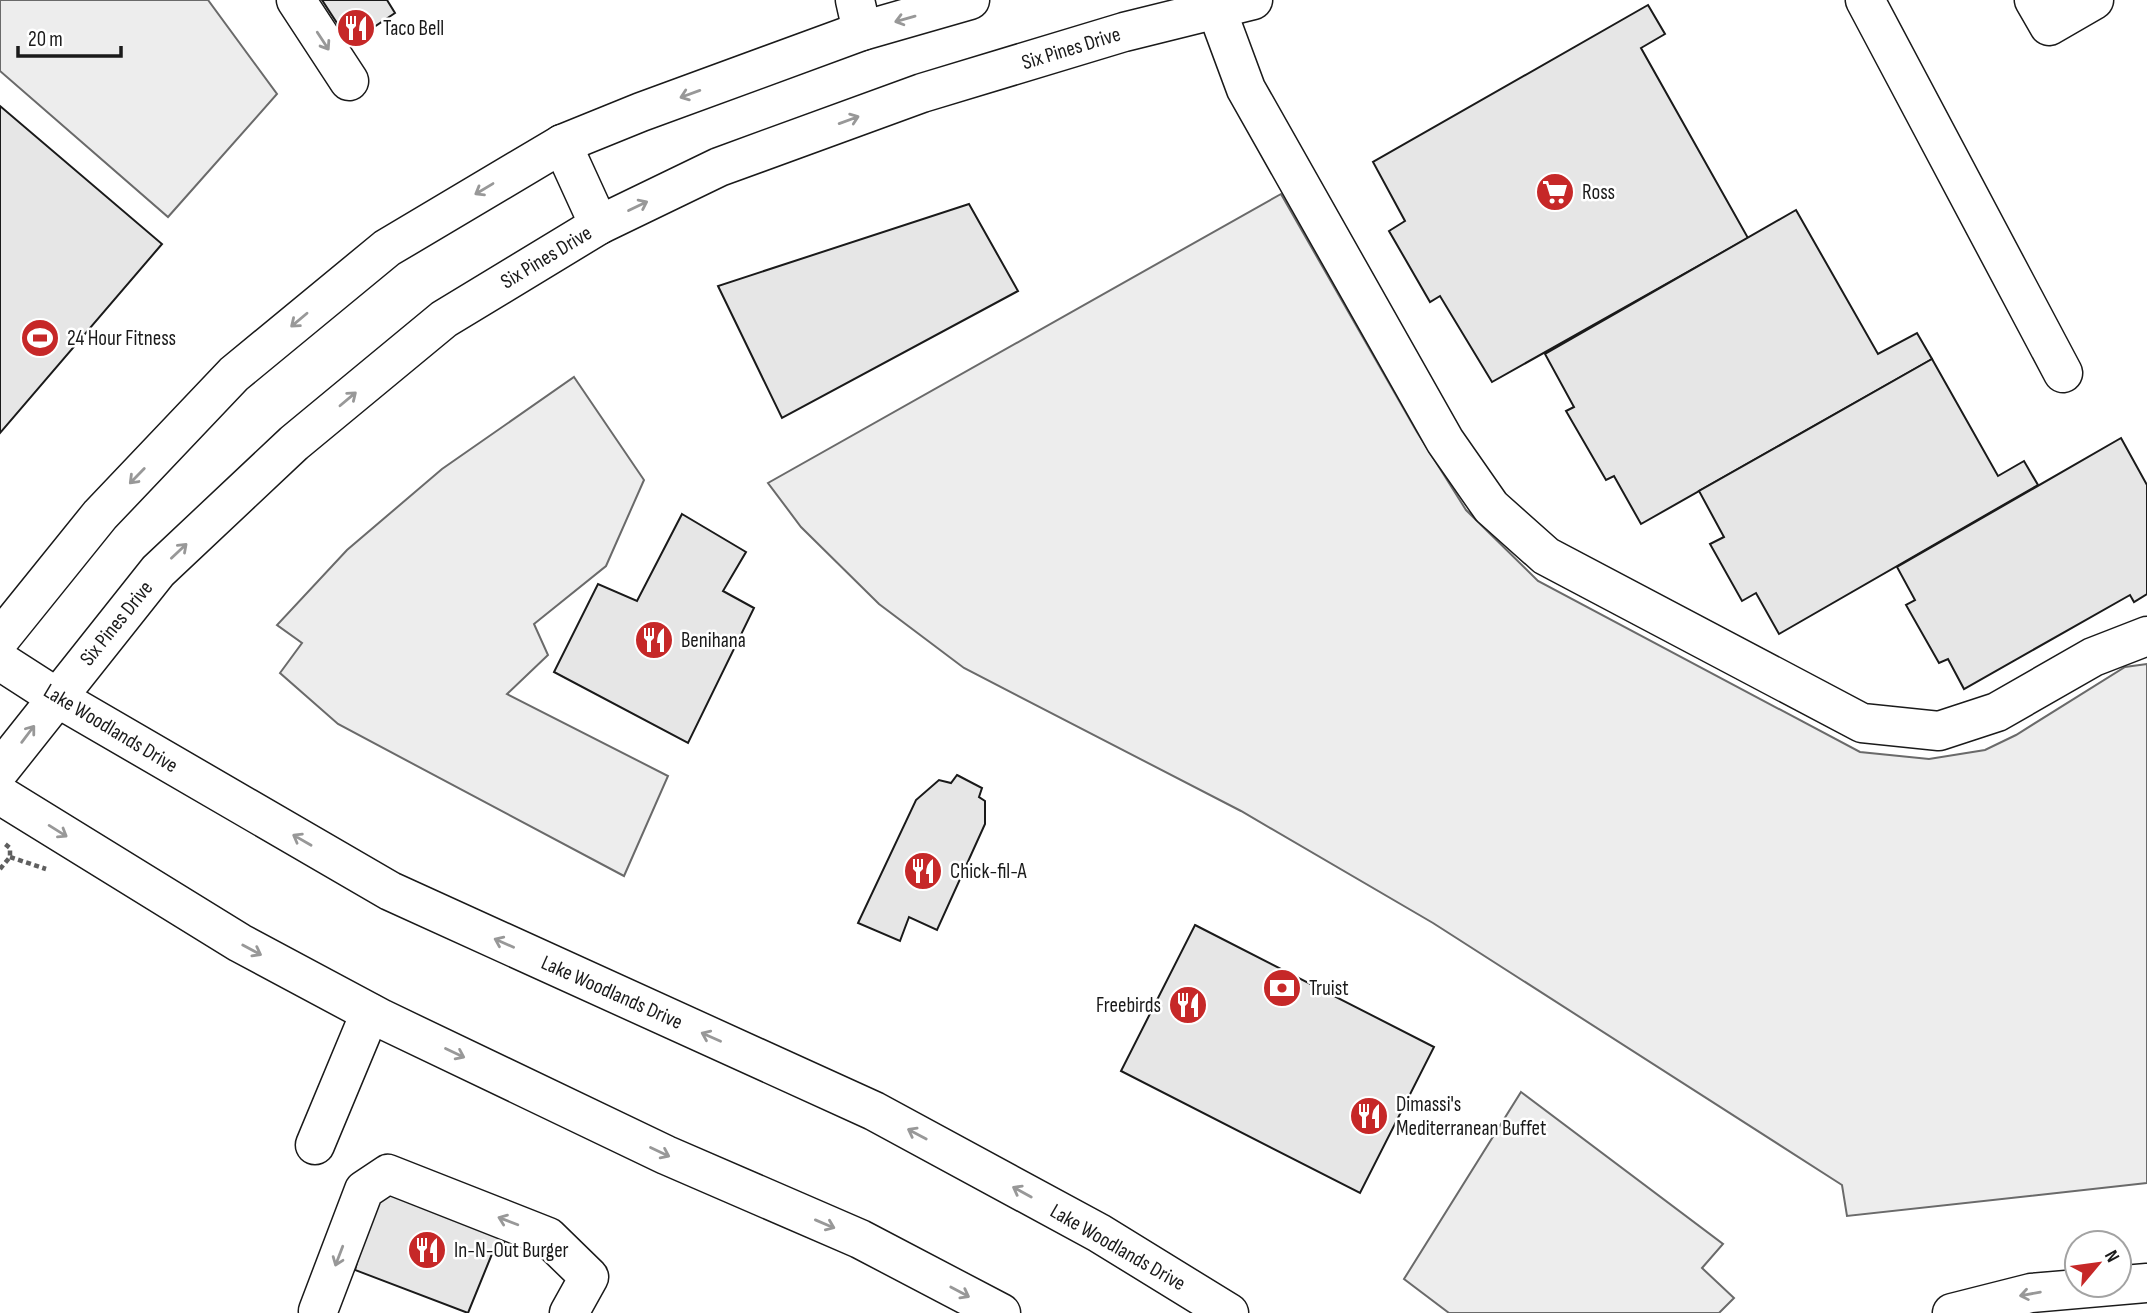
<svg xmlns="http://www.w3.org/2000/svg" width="2147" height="1313" font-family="'Sofia Sans Condensed',sans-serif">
<rect width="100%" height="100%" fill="#fff"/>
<g fill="#ededed" stroke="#6a6a6a" stroke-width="2">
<path d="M0,0H208L277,94L168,217L0,71Z"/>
<path d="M1281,194L1417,432L1466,510L1538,581L1860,752L1929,759L1985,750L2016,735L2125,667L2147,664V1183L1847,1216L1842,1185L1433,923L1241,811L964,668L879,604L801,527L768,483Z"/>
<path d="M574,377L644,480L606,566L534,624L548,655L507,694L668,776L624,876L338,724L280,673L302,643L277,625L347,550L442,469Z"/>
<path d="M1521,1092L1723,1244L1702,1268L1734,1298L1719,1313H1449L1404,1279Z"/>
</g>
<g fill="#e6e6e6" stroke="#1a1a1a" stroke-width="2">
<path d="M322,0H387L395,13L350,43Z"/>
<path d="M1648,5L1665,34L1641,48L1748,238L1492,382L1440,296L1430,302L1389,231L1405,221L1373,162Z"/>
<path d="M0,106L162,244L0,433Z"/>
<path d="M969,204L1018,291L782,418L718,286Z"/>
<path d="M1796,210L1878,354L1917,333L1932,359L1641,524L1614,476L1606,480L1566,411L1574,407L1545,354Z"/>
<path d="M1932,359L1998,476L2024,461L2038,485L1779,634L1756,593L1742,601L1710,544L1724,537L1699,491Z"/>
<path d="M2121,438L2147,485V594L2134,602L2130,595L1964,689L1948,659L1939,663L1906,605L1915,600L1897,567Z"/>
<path d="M682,514L746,552L723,591L754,608L688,743L554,672L598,584L637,601Z"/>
<path d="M957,775L982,788L979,797L985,801V824L937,930L909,917L900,941L858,923L916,800L939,780L951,783Z"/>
<path d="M1195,925L1434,1047L1360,1193L1121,1071Z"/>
<path d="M395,1187L508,1232L501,1251L494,1249L468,1313L355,1270L374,1198Z"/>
</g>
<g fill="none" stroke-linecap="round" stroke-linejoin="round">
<defs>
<g id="minor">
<path d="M296,0L349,81"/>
<path d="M855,0L862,31"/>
<path d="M1213,0L1246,89L1445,441L1491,507L1546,556L1862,723L1939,731L1997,712L2093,657L2147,636"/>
<path d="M1865,0L2063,373"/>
<path d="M2034,0L2049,26L2094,0"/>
<path d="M562,144L599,225"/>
<path d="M0,639L100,515L234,374L387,248L562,144L641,112L862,31L970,0"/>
<path d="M0,770L158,571L294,443L444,319L599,225L719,167L922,93L1124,32L1253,0"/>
<path d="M315,1145L370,1013"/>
<path d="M318,1311L364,1190L388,1174L548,1237L589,1277L569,1313"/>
<path d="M1952,1313L2031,1293L2147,1283"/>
</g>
<g id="major">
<path d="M0,661L56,697L390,891L874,1111L1099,1233L1229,1313"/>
<path d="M0,795L240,943L382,1019L666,1155L860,1239L1001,1313"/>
</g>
</defs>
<use href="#minor" stroke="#1a1a1a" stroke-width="41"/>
<use href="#major" stroke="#1a1a1a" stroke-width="41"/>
<g stroke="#5f5f5f" stroke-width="4.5" stroke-dasharray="5 3.5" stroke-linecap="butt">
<path d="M10,857L46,869"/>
<path d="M0,869L10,857V848L5,844"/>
</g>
<use href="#minor" stroke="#fff" stroke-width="38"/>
<use href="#major" stroke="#fff" stroke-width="38"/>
</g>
<defs><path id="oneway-shaft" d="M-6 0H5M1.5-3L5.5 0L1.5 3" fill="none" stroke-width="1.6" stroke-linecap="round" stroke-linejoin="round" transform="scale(1.75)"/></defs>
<g stroke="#989898">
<use href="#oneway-shaft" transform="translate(905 19) rotate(164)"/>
<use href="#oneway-shaft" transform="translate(323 41) rotate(57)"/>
<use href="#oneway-shaft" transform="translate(690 94) rotate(160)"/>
<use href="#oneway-shaft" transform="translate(849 120) rotate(-20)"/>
<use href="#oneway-shaft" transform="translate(484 189) rotate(149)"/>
<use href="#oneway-shaft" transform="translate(638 206) rotate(-26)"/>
<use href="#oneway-shaft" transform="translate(299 320) rotate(140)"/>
<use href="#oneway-shaft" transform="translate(348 399) rotate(-40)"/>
<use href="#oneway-shaft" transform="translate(137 476) rotate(134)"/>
<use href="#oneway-shaft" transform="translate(179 551) rotate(-43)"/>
<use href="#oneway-shaft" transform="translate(28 734) rotate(-53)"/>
<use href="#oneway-shaft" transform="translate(58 831) rotate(32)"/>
<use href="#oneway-shaft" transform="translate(302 840) rotate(-150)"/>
<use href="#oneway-shaft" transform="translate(504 943) rotate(-156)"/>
<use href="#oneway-shaft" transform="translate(252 950) rotate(28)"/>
<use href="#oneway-shaft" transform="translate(711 1037) rotate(-156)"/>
<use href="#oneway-shaft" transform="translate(455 1053) rotate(25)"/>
<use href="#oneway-shaft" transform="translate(917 1134) rotate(-152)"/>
<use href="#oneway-shaft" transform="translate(660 1152) rotate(25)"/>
<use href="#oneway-shaft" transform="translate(1022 1192) rotate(-151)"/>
<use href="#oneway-shaft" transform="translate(508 1221) rotate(-159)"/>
<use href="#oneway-shaft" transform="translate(825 1224) rotate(23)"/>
<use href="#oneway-shaft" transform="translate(339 1256) rotate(111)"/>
<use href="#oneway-shaft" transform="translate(960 1292) rotate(28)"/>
<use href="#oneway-shaft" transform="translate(2030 1294) rotate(170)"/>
</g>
<defs>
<symbol id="restaurant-disc" viewBox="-11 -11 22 22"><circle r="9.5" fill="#c62828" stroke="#fff"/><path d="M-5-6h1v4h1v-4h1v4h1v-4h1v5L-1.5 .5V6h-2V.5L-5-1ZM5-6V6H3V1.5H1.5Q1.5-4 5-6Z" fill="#fff"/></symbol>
<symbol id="supermarket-disc" viewBox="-11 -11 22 22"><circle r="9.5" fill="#c62828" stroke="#fff"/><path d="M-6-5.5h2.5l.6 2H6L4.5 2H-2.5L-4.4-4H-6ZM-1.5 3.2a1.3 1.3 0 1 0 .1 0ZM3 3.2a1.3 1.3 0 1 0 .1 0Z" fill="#fff"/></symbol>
<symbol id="stadium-disc" viewBox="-11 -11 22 22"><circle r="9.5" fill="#c62828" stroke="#fff"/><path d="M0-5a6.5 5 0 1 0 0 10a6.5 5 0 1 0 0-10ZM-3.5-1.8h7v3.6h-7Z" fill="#fff"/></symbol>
<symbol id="bank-disc" viewBox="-11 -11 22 22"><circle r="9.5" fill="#c62828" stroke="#fff"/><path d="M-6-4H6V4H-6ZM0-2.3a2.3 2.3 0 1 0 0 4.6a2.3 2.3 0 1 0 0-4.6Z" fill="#fff"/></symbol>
</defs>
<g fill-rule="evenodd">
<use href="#restaurant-disc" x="334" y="6" width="44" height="44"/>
<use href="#supermarket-disc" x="1533" y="170" width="44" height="44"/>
<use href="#stadium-disc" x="18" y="316" width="44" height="44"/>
<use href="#restaurant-disc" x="632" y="618" width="44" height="44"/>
<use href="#restaurant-disc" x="901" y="849" width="44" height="44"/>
<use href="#bank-disc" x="1260" y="966" width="44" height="44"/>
<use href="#restaurant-disc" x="1166" y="983" width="44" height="44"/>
<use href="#restaurant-disc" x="1347" y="1094" width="44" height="44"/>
<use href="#restaurant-disc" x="405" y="1228" width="44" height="44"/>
</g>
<g text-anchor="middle" stroke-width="5" stroke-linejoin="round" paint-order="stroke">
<g font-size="21" fill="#1a1a1a" stroke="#fff" text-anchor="start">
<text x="383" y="35">Taco Bell</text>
<text x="1582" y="199">Ross</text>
<text x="67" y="345">24 Hour Fitness</text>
<text x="681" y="647">Benihana</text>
<text x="950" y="878">Chick-fil-A</text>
<text x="1309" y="995">Truist</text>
<text x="1161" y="1012" text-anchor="end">Freebirds</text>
<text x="1396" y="1111">Dimassi's<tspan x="1396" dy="24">Mediterranean Buffet</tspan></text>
<text x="454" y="1257">In-N-Out Burger</text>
</g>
<g font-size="21" fill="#1a1a1a" stroke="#fff">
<text transform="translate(1071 48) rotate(-17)" y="7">Six Pines Drive</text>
<text transform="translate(546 257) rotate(-31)" y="7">Six Pines Drive</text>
<text transform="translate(116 623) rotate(-51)" y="7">Six Pines Drive</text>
<text transform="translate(111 728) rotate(31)" y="7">Lake Woodlands Drive</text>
<text transform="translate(612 992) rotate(24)" y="7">Lake Woodlands Drive</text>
<text transform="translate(1118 1247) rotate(30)" y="7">Lake Woodlands Drive</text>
</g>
</g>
<g transform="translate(2098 1264) rotate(61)"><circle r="33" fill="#ffffff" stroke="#a3a3a3" stroke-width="2"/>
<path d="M0-5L12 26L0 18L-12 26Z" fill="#c62828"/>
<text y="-10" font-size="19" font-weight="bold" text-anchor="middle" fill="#1a1a1a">N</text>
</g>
<path d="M18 46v10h103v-10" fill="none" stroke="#1a1a1a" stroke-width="3.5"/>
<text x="28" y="46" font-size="21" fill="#1a1a1a" stroke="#ffffff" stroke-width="5" paint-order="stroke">20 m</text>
</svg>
